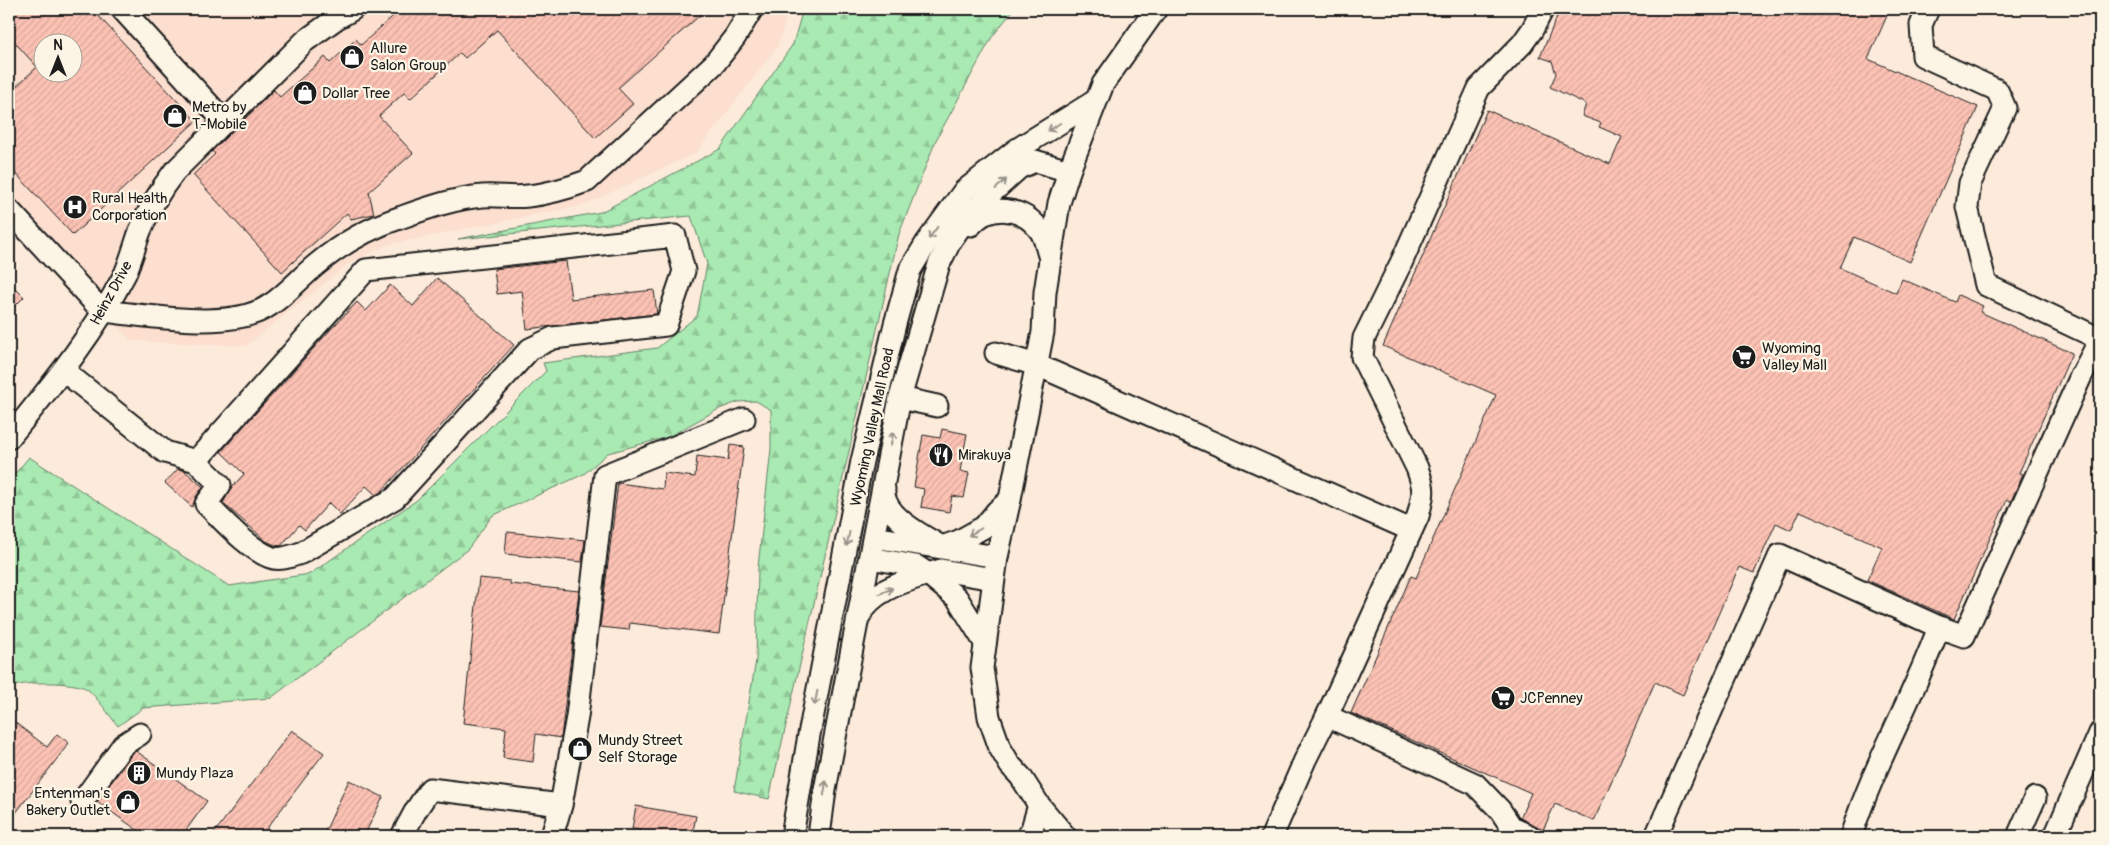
<svg xmlns="http://www.w3.org/2000/svg" width="2109" height="845" font-family="Pangolin,sans-serif">
<defs>
<pattern id="forest-firs" width="22" height="20" patternUnits="userSpaceOnUse" patternTransform="scale(1.25)"><rect width="22" height="20" fill="#a9e9b2"/><path d="M5 1l3.5 6h-7zM16 11l3.5 6h-7z" fill="#91c798"/></pattern>
<pattern id="building-hatch" width="6" height="6" patternUnits="userSpaceOnUse" patternTransform="scale(1.25)"><rect width="6" height="6" fill="#fcc2b4"/><path d="M-1 1l2-2M0 6l6-6M5 7l2-2" fill="none" stroke="#d7a69a"/></pattern>
</defs>
<rect width="100%" height="100%" fill="#fcebdb"/>
<filter id="ink" filterUnits="userSpaceOnUse"><feTurbulence type="fractalNoise" baseFrequency=".02" numOctaves="2"/><feDisplacementMap in="SourceGraphic" scale="10" xChannelSelector="R" yChannelSelector="G"/><feConvolveMatrix kernelMatrix="1 2 1 2 8 2 1 2 1" color-interpolation-filters="sRGB"/></filter>
<g filter="url(#ink)">
<path fill="#fcdfcf" fill-rule="evenodd" d="M9,9H789L778,46L696,153L584,205L387,245L346,266L246,346L131,341L9,219ZM42,42H72V72H42Z"/>
<path fill="url(#forest-firs)" stroke="#628267" d="M803,9H1014L992,37L936,140L899,234L769,799L734,791L756,660L758,567L771,449V410L756,401L738,402L719,409L668,437L608,453L584,474L492,516L468,549L271,698L143,708L118,726C109,715 97,697 87,689C76,681 20,681 9,688V481L29,457L229,586L310,574L417,500L546,371L543,363L657,348L697,316L707,264L691,216L458,239L601,212L720,149L793,44Z"/>
<g fill="url(#building-hatch)" stroke="#1c1c1c" fill-rule="evenodd">
<path d="M9,9H92L196,121L73,235L9,166V93L37,67L9,36ZM42,42H72V72H42Z"/>
<path d="M401,9H707L618,88L633,104L595,138L497,30L465,58L460,53L410,99L405,92L379,116L413,153L369,192L374,214L351,219L347,213L282,272L193,175L215,154L212,151L274,90L280,97L325,57L330,63L356,39L361,45Z"/>
<path d="M1560,9H1890L1868,59L1978,107L1910,262L1854,237L1840,268L1896,293L1902,279L1955,302L1958,295L1983,306L1980,312L2072,353L2019,473L2023,474L2011,501L2007,500L1954,619L1867,580L1882,547L1800,511L1791,530L1776,523L1754,573L1739,567L1683,695L1655,682L1594,821L1555,804L1543,830L1520,818L1531,793L1351,713L1411,576L1416,578L1496,395L1383,346L1487,110L1610,164L1622,137L1599,127L1601,123L1582,116L1586,104L1550,87L1556,74L1552,61L1540,57Z"/>
<path d="M566,261L571,299L654,290L657,314L527,329L522,291L497,294L494,269Z"/>
<path d="M437,278L514,345L382,491L376,495L366,486L340,514L329,503L305,530L299,525L281,546L275,545L266,541L223,503L232,487L244,474L221,452L331,329L357,302L366,311L390,285L413,306Z"/>
<path d="M9,282L24,297L9,312Z"/>
<path d="M942,429L967,434L960,471L969,473L964,498L952,496L949,512L921,507L924,489L914,487L923,435L940,438Z"/>
<path d="M730,445L744,447L719,634L630,623L629,630L600,627L618,483L663,489L664,473L695,477L697,456L728,460Z"/>
<path d="M178,469L185,471L203,487L196,497L192,507L165,483Z"/>
<path d="M507,532L585,540L582,562L505,554Z"/>
<path d="M479,578L510,581V584L579,591L561,738L536,734L533,762L503,758L506,728L463,723Z"/>
<path d="M9,718L47,747L57,734L69,743L9,822Z"/>
<path d="M292,730L324,753L261,836H212Z"/>
<path d="M136,751L207,801L182,836H146L97,802L132,754Z"/>
<path d="M349,780L383,797L364,836H323Z"/>
<path d="M636,806L696,816L692,836H639L640,830L632,829Z"/>
</g>
<g fill="none" stroke-linecap="round" stroke-linejoin="round">
<defs>
<g id="minor">
<path d="M122,9L224,121"/>
<path d="M1928,9L1921,25L1923,56L1997,90L2005,108L1970,183L1967,207L1986,285L2100,339"/>
<path d="M9,210L102,311C147,315 232,332 270,305C287,294 300,278 316,265C341,244 371,227 402,217C427,208 456,198 483,196C498,195 513,198 528,196C549,194 568,188 587,181L714,64L735,37L752,9"/>
<path d="M971,225C990,203 1022,207 1039,229C1045,236 1046,247 1049,255"/>
<path d="M996,353L1037,365L1411,530"/>
<path d="M64,371L165,452L196,461L366,270L675,236L684,271L666,325L553,338L530,349L395,498L301,553C292,556 279,561 270,557C247,548 224,521 206,504L220,485L196,461"/>
<path d="M900,398L937,406"/>
<path d="M9,438C51,386 94,334 125,274C131,260 135,245 140,231C149,209 160,190 174,172L305,41L337,18L353,9"/>
<path d="M884,489C881,515 922,535 942,547L959,541L984,527L997,511L1010,500"/>
<path d="M874,537L997,557"/>
<path d="M870,558L916,566L928,574L941,570L993,579"/>
<path d="M859,617C870,591 903,582 928,574L957,598L985,643"/>
<path d="M1939,627L1964,636L2081,376L2100,340"/>
<path d="M1327,716L1475,784L1500,810L1512,828L1530,836"/>
<path d="M82,802L123,745L140,734"/>
<path d="M402,836L416,810L430,789L561,805"/>
<path d="M552,836L561,805L577,717L605,475L744,419"/>
<path d="M792,836L809,735L862,461L895,324L910,270L927,242L964,191L1016,150L1095,101"/>
<path d="M819,836L825,790L900,398L939,264L951,240L963,223L986,198L1019,168L1035,161L1069,171"/>
<path d="M1027,836L1032,829L1039,805"/>
<path d="M1065,836L1039,805L1021,777L1010,765L1000,748L989,717L982,668L997,557L1010,499L1043,332L1045,292L1059,203L1069,171L1103,84L1156,9"/>
<path d="M1272,836L1305,760L1327,716L1418,516C1424,493 1425,489 1417,468L1362,357L1364,338L1402,261L1479,88L1522,44L1532,30L1543,9"/>
<path d="M1656,836L1780,555L1939,627C1913,698 1874,764 1851,836"/>
<path d="M2018,836L2035,798"/>
<path d="M2055,836L2100,733"/>
</g>
</defs>
<use href="#minor" stroke="#1c1c1c" stroke-width="25"/>
<use href="#minor" stroke="#fcf5e5" stroke-width="21"/>
</g>
<defs><path id="oneway-shaft" d="M-6 0H5M1.5-3L5.5 0L1.5 3" fill="none" stroke-width="1.6" stroke-linecap="round" stroke-linejoin="round" transform="scale(1.25)"/></defs>
<g stroke="#97938b">
<use href="#oneway-shaft" transform="translate(1054 127) rotate(148)"/>
<use href="#oneway-shaft" transform="translate(1001 184) rotate(-42)"/>
<use href="#oneway-shaft" transform="translate(933 233) rotate(126)"/>
<use href="#oneway-shaft" transform="translate(892 439) rotate(-79)"/>
<use href="#oneway-shaft" transform="translate(975 532) rotate(150)"/>
<use href="#oneway-shaft" transform="translate(848 539) rotate(102)"/>
<use href="#oneway-shaft" transform="translate(886 591) rotate(-24)"/>
<use href="#oneway-shaft" transform="translate(816 698) rotate(101)"/>
<use href="#oneway-shaft" transform="translate(825 788) rotate(-81)"/>
</g>
</g>
<defs>
<symbol id="shop-disc" viewBox="-11 -11 22 22"><circle r="9.5" fill="#1c1c1c" stroke="#fcf5e5"/><path d="M-5-2.5h2.3a2.7 3.5 0 0 1 5.4 0H5L5.5 6h-11ZM-1.5-2.5h3a1.5 2.3 0 0 0-3 0Z" fill="#fff"/></symbol>
<symbol id="hospital-disc" viewBox="-11 -11 22 22"><circle r="9.5" fill="#1c1c1c" stroke="#fcf5e5"/><path d="M-5-5h3v3.5h4V-5h3V5h-3V1.5h-4V5h-3Z" fill="#fff"/></symbol>
<symbol id="supermarket-disc" viewBox="-11 -11 22 22"><circle r="9.5" fill="#1c1c1c" stroke="#fcf5e5"/><path d="M-6-5.5h2.5l.6 2H6L4.5 2H-2.5L-4.4-4H-6ZM-1.5 3.2a1.3 1.3 0 1 0 .1 0ZM3 3.2a1.3 1.3 0 1 0 .1 0Z" fill="#fff"/></symbol>
<symbol id="restaurant-disc" viewBox="-11 -11 22 22"><circle r="9.5" fill="#1c1c1c" stroke="#fcf5e5"/><path d="M-5-6h1v4h1v-4h1v4h1v-4h1v5L-1.5 .5V6h-2V.5L-5-1ZM5-6V6H3V1.5H1.5Q1.5-4 5-6Z" fill="#fff"/></symbol>
<symbol id="building-disc" viewBox="-11 -11 22 22"><circle r="9.5" fill="#1c1c1c" stroke="#fcf5e5"/><path d="M-4-6H4V6H1V3H-1V6H-4ZM-2.5-4.3h1.7v1.8h-1.7ZM.8-4.3h1.7v1.8H.8ZM-2.5-1h1.7V.8h-1.7ZM.8-1h1.7V.8H.8Z" fill="#fff"/></symbol>
</defs>
<g fill-rule="evenodd">
<use href="#shop-disc" x="338" y="43" width="28" height="28"/>
<use href="#shop-disc" x="291" y="79" width="28" height="28"/>
<use href="#shop-disc" x="161" y="102" width="28" height="28"/>
<use href="#hospital-disc" x="61" y="193" width="28" height="28"/>
<use href="#supermarket-disc" x="1730" y="343" width="28" height="28"/>
<use href="#restaurant-disc" x="927" y="441" width="28" height="28"/>
<use href="#supermarket-disc" x="1489" y="684" width="28" height="28"/>
<use href="#shop-disc" x="566" y="735" width="28" height="28"/>
<use href="#building-disc" x="125" y="759" width="28" height="28"/>
<use href="#shop-disc" x="114" y="788" width="28" height="28"/>
</g>
<g text-anchor="middle" stroke-width="4.5" stroke-linejoin="round" paint-order="stroke">
<g font-size="15" fill="#1c1c1c" stroke="#fcf5e5" text-anchor="start">
<text x="370" y="53">Allure<tspan x="370" dy="17">Salon Group</tspan></text>
<text x="322" y="98">Dollar Tree</text>
<text x="192" y="112">Metro by<tspan x="192" dy="17">T-Mobile</tspan></text>
<text x="92" y="203">Rural Health<tspan x="92" dy="17">Corporation</tspan></text>
<text x="1762" y="353">Wyoming<tspan x="1762" dy="17">Valley Mall</tspan></text>
<text x="958" y="460">Mirakuya</text>
<text x="1520" y="703">JCPenney</text>
<text x="598" y="745">Mundy Street<tspan x="598" dy="17">Self Storage</tspan></text>
<text x="156" y="778">Mundy Plaza</text>
<text x="110" y="798" text-anchor="end">Entenman's<tspan x="110" dy="17">Bakery Outlet</tspan></text>
</g>
<g font-size="15" fill="#1c1c1c" stroke="#fcf5e5">
<text transform="translate(111 293) rotate(-61)" y="5">Heinz Drive</text>
<text transform="translate(872 427) rotate(-78)" y="5">Wyoming Valley Mall Road</text>
</g>
</g>
<rect width="2109" height="845" fill="none" stroke="#fcf5e5" stroke-width="30"/>
<rect x="15" y="15" width="2079" height="815" fill="none" stroke="#1c1c1c" stroke-width="2" filter="url(#ink)"/>
<g transform="translate(58 58)"><circle r="24" fill="#fcf5e5" stroke="#a29e95"/>
<path d="M0-4L9 19L0 12L-9 19Z" fill="#1c1c1c"/>
<text y="-8" font-size="14" font-weight="bold" text-anchor="middle" fill="#1c1c1c">N</text>
</g>
</svg>
